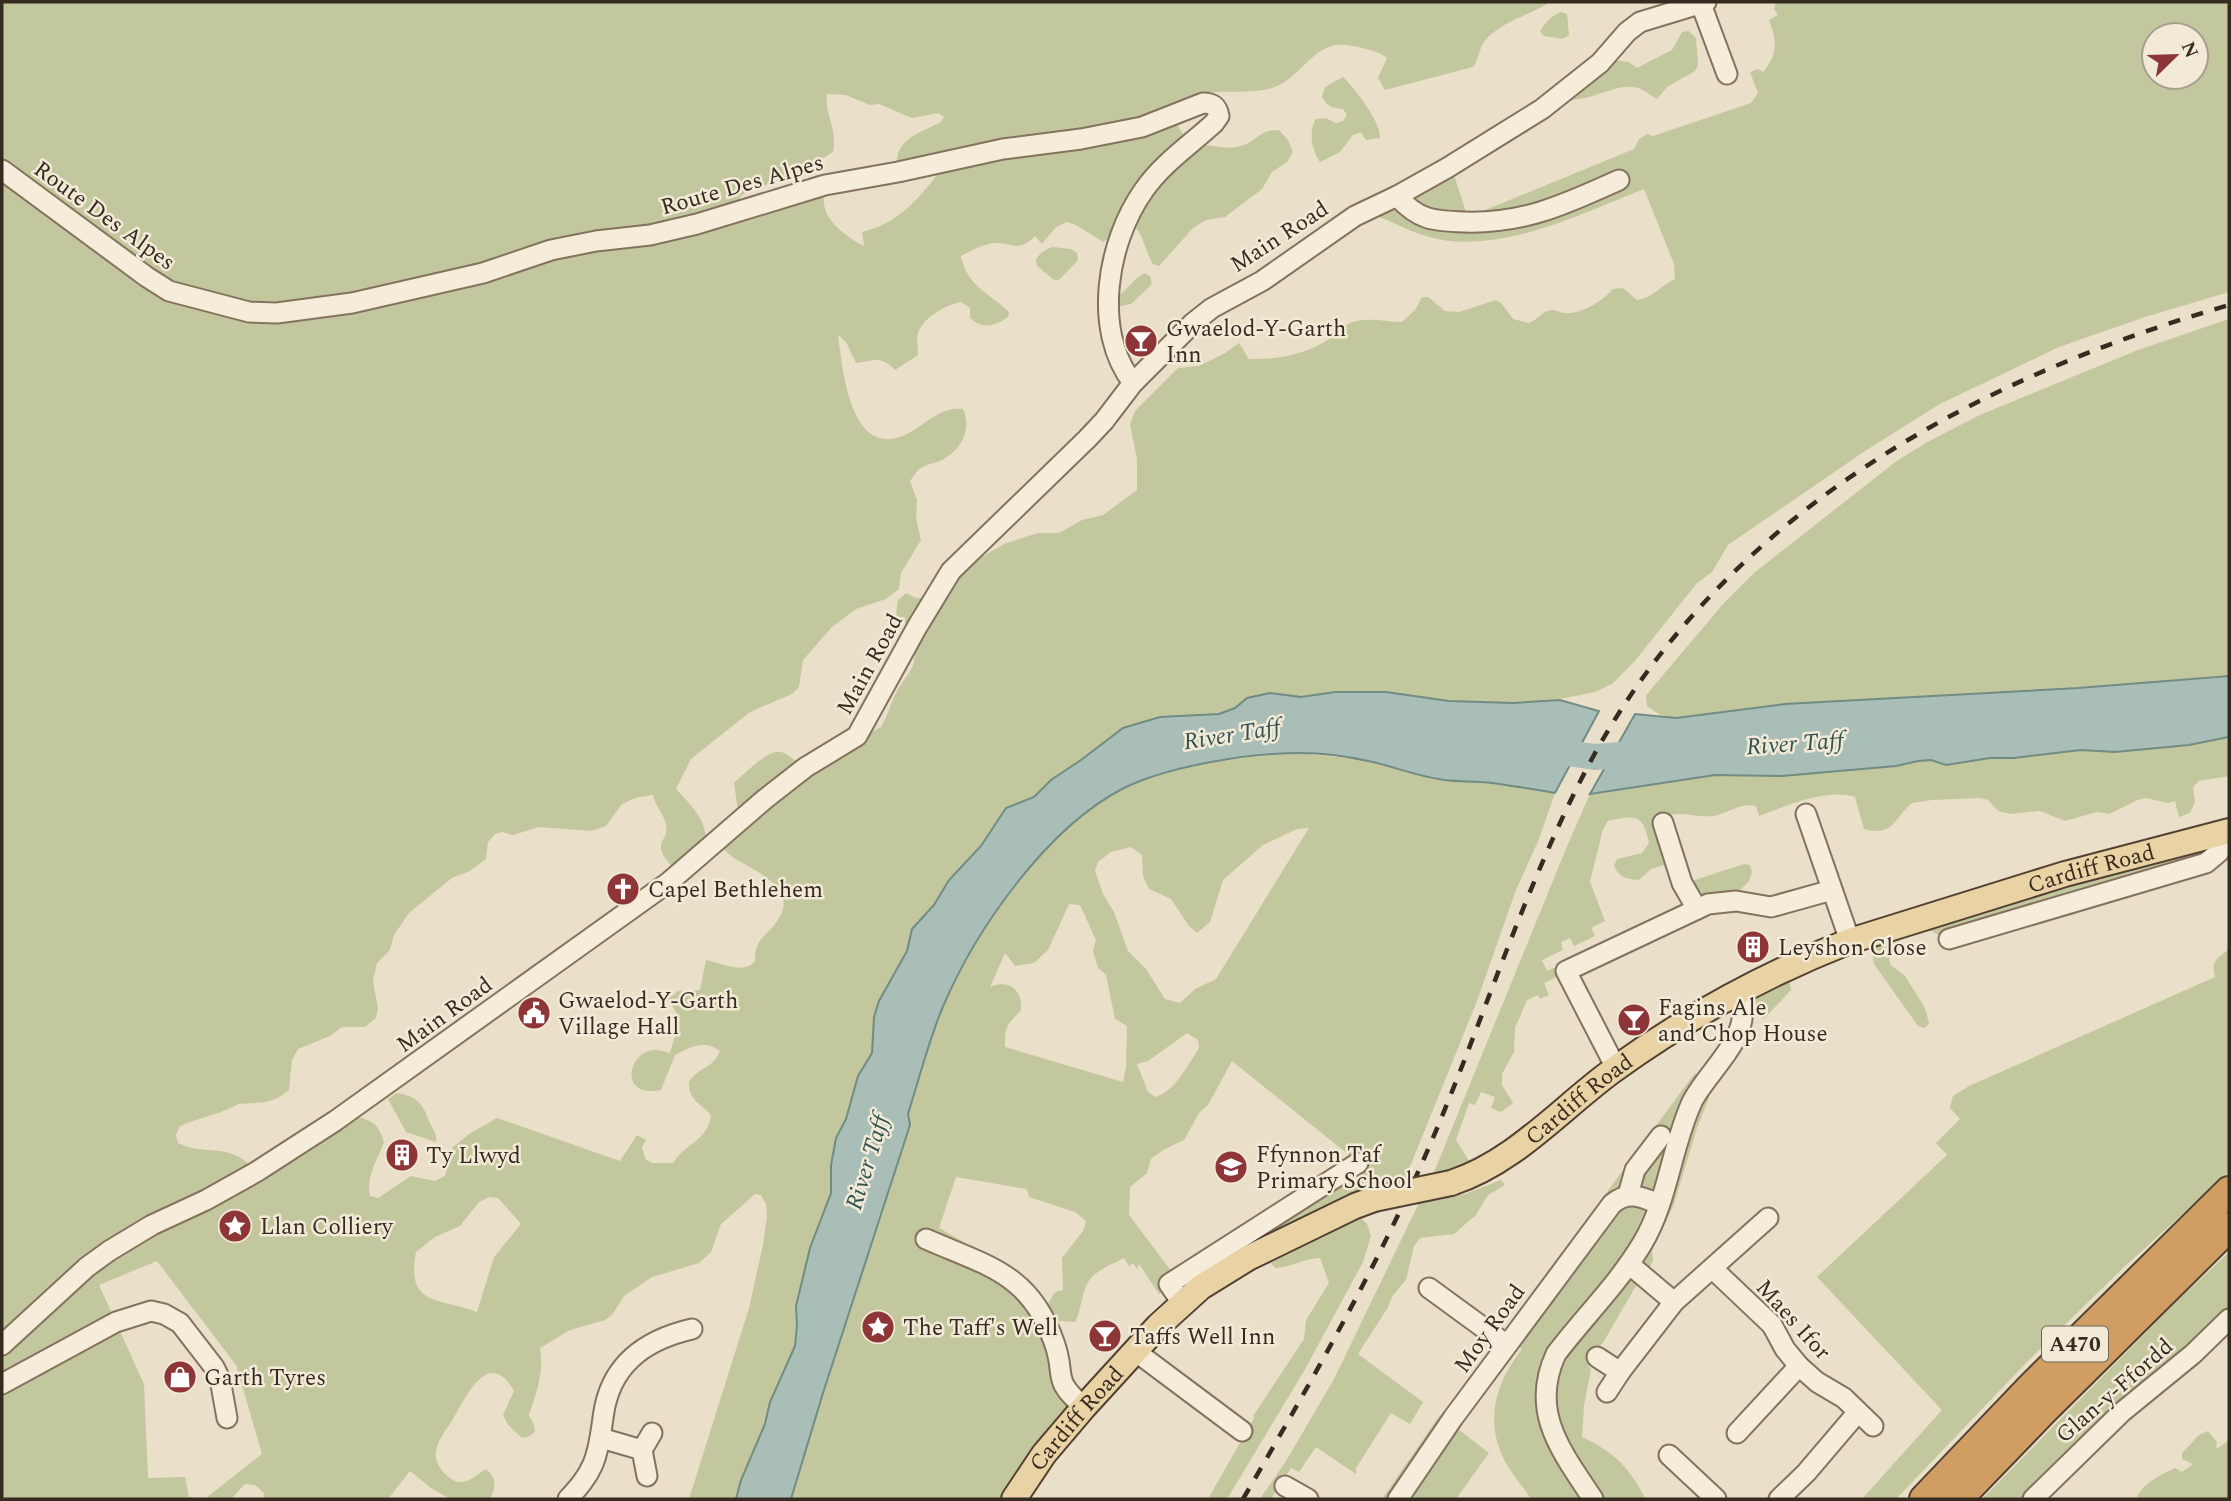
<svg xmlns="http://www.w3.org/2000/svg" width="2231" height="1501" font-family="Spectral,serif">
<rect width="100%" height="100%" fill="#eadfc8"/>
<g fill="#c3c79d" fill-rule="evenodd">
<path d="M2,2H1550C1529,16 1500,21 1484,42C1479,49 1479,59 1473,67L1385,90L1378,78L1387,58C1380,51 1348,43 1336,45C1311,49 1299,78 1275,87C1244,98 1202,83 1176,104C1174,132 1186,144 1213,146C1221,147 1232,149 1240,146C1257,142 1259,129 1279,130L1288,140L1293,152L1287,162L1272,172L1262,189L1225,217L1206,220L1193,228L1159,266L1153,264C1146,253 1143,234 1134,226L1116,233L1103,242L1076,225L1067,222L1056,227L1042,244L1035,236C1020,251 1016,245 999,243C986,242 972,250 961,256C967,287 989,292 1009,312L1008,317C995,326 983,330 970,318V308L961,302C945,305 920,319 917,337C917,343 918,349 918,355L895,370C880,355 875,361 856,363L846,342L838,335C843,373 851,463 909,433C927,423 941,406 963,409C972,429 962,450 942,460C936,463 927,464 921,468C917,470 913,477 910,481L917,500L916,518L921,540L901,573L899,589L886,599L856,609L832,627L803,660L799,687L792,694L750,712L691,759L676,789C691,805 707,820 706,842L674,869C646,838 673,844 665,821C662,812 656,807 653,795L635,798L622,804L606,826L591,831L539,827L513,835L502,832L495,834L488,842L486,859L470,871L452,878L409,913L394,935L390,950L377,963L373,981L378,1009L376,1018L365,1027H342L330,1036L298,1049L292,1060L289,1090L278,1098L266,1102L239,1104L221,1112L193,1121L180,1126L176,1135L178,1143C200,1154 219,1146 239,1157C246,1160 251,1167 256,1172L357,1117C374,1121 379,1125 384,1142C377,1162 366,1174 370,1196L378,1198L411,1176L435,1181L445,1176L452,1148L469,1134L497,1118L620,1161L637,1135L646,1140L642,1148L646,1160L653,1163H673C686,1142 708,1141 711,1115C700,1103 688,1100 689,1082C697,1068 715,1067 720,1051C706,1039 689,1047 675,1055L661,1090C617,1098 629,1052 653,1050C658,1049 665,1052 670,1053L680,1019L668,999L678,991L700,990L706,960C721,963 744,975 755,961C755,940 763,939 775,924C803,889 756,872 734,858C728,854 722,847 717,842L738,811L734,783C744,774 768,749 781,752C789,754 797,763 806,767L881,727C887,717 889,708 894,697C906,672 921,669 912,637L917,627L902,621L896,615L898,600L906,593L916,598L936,597L963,568L1004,544L1038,533H1059L1082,520L1103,515L1137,490V459L1130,424L1135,411L1178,368L1199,366L1225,353L1239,343L1249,359C1278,360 1307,354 1331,338C1338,333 1345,324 1353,322C1367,317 1387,322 1402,322L1415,310L1422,297H1428L1445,311L1459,312L1496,300L1502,304L1513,319L1529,323C1538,320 1542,310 1553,310C1556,310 1560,313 1564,313C1580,315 1603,301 1613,289L1623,288L1637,300C1651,299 1662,285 1675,279L1674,264L1644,189C1580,214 1493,259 1423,235C1406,230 1390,220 1373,215L1451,166L1466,212L1478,213L1634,149L1639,139L1647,134L1653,136L1751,103L1758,93L1750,72L1758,69L1763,72C1778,54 1777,41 1769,20L1778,15L1774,9L1776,2H2229V292L2145,317L2059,347L1940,404L1865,451L1728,545L1712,572L1697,583L1634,662L1612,684L1595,692L1539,703H1513L1449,701L1386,692L1301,697L1270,693L1247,698L1235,708L1219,714L1191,717L1081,760L1051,780L1034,797L1006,808L981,846L949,880L934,905L913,929L907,951L879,1001L872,1053L858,1076L846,1119L836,1138L831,1165V1193L810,1248L807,1269L800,1288L796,1306L797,1325L795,1346L770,1402L765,1424L741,1480L736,1499H689L749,1308L763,1245L767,1216L766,1204L761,1195L755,1194L721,1224L711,1252L699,1263L652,1277L624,1296L612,1315L605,1320L570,1330L540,1348C544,1373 537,1391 529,1415L534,1425L535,1431L530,1436L522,1438L508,1425L503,1415L514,1391C489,1347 467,1395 453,1419C447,1429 434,1444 436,1458C438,1469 451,1483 462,1482C470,1482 479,1473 486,1469C497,1478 496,1487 490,1499H450L431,1488L410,1471L388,1499H263L264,1493L255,1485L245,1484L231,1499H2ZM2154,35H2196V77H2154ZM827,94L846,95L870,105L879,104L912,118L938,113L944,117L941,122C918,134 891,140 898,172L937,171V175C917,201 895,225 862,232L864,246C850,239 833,227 826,212C822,202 824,187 823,177L817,175L736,211L741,196L753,187L778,183L795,176L833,152C838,129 824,114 827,94ZM489,1197L498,1198L521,1224L494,1257L477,1312C438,1297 406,1307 416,1252L435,1237L460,1226L479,1202ZM157,1261L236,1365L262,1454L206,1498L189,1497L185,1477L148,1478L144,1384L99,1285Z"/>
<path d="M1561,12L1567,14L1569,35L1563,39L1544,36L1540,31C1546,22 1551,16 1561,12Z"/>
<path d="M1689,31L1696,38L1698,65L1695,71L1667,87L1657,99C1649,95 1642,87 1632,87C1613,85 1592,101 1566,100L1614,60L1628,62L1637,68L1672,50L1682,32Z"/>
<path d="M1343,77C1354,87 1382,124 1380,138L1366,140L1361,132L1353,135L1340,152L1320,162C1312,150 1308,131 1316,119L1326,118L1336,123L1343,121L1347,115L1343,109C1332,108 1328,107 1322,97L1325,87Z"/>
<path d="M1052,247L1071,249L1077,253L1078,260L1059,280H1054L1037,266L1036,259L1042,252Z"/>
<path d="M1144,273L1150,276L1152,284L1131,304L1117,307L1116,299L1137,278Z"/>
<path d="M2229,319V676L2078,688L1785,704L1676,718L1660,715L1647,706L1646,696L1652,688L1724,603L1755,572L1898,460L1931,440L1982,414L2138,350Z"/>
<path d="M2229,737V776L2199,781L2193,787L2195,802L2190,813L2179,817L2175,801L2168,803L2146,798L2138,800L2109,814L2097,812L2065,821L2040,811L2010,814L1998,811L1988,800L1980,798L1932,800L1912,803C1893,819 1894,837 1864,829L1855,797C1825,788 1787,806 1759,816L1756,806C1742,803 1731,811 1718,815C1700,820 1683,809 1663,817L1668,864L1651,869L1639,880C1626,879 1620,878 1614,866L1617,859L1642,853L1649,843C1643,814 1636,815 1608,821L1603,829L1590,882L1605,921L1591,928L1595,936L1574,946L1570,938L1561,942L1563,950L1542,960L1547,971L1560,965L1563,974L1544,983L1549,995L1540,999L1538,995L1527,1000L1515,1028L1514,1052L1502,1074V1085L1513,1103L1501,1112L1491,1108L1495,1097L1481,1092L1475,1105L1469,1103L1456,1140L1472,1166L1432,1177L1568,844L1590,794L1715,775L1782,776L1896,766L1918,761L1931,760L1946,765L1990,758H2014L2081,750L2115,752L2189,745Z"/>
<path d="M1299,753L1366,760L1444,780L1490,783L1555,793L1539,839L1516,890L1477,1001L1405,1179L1368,1189L1169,1284L1159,1294L1139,1264L1137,1269L1133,1263L1129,1266L1124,1258C1115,1263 1102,1268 1094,1275C1081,1286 1083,1307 1075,1322L1059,1321L1054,1325L1070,1406L1005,1499H791L823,1393L910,1125L908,1114C919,1079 928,1042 943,1008C974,933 1051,820 1127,787C1181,764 1241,757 1299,753ZM1309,828L1216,979L1195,989L1180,1003L1165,999L1146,969L1128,951L1114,912L1103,894L1095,871L1098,862L1111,852L1131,847L1142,855L1143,876L1149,889L1171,899L1189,926L1197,933L1210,922L1223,880L1263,845L1297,829ZM1069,904L1080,905L1096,940L1093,951L1098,968L1106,975L1115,1019L1127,1026L1126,1067L1123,1082L1005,1047C1005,1024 1007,1026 1021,1010C1023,989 1008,979 990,987L1005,953L1015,966L1034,963L1048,950ZM1187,1033L1198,1040L1199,1048C1189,1063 1174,1093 1155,1097L1148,1092L1137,1064L1148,1061ZM1232,1061L1349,1155L1317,1178L1171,1271L1129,1215L1130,1187L1147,1173L1151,1159L1163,1150L1184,1140L1199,1113L1208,1105ZM956,1177L1027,1189L1029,1197L1075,1212L1086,1221L1083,1231L1062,1258L1063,1290L1055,1292L1046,1307L1004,1265L939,1228Z"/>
<path d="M2228,832L2219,852L2206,863L2109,890L1943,941L1942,937L1930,930L1902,937L1900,941L1892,945L1889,960L1891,965L1905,976L1925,1008L1929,1023L1925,1028L1918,1026L1874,964L1871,947L1878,940L1875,933L2065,874Z"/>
<path d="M1744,864L1750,865L1752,872L1749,881L1736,894C1713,897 1704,903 1689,882Z"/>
<path d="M2229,949V1172L2123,1268L2026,1363L1896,1499H1862L1942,1410L1817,1277L1947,1155L1936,1143L1960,1119L1950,1108L1953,1096L1969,1086L2215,977C2211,958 2217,960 2229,949Z"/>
<path d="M1787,968L1791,990L1764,1019L1751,1012L1737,994Z"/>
<path d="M1695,1073L1710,1095L1697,1128L1674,1204L1652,1250L1653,1260L1645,1277L1634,1289L1604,1341L1587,1362L1591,1370L1584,1405L1582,1437C1616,1453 1628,1467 1646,1499H1531C1522,1485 1510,1473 1503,1457C1485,1419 1496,1382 1522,1349L1501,1335Z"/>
<path d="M397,1093C416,1096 423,1103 429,1121C432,1129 437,1132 436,1142L406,1132L388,1099Z"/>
<path d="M1501,1180L1505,1185L1488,1195L1476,1215L1454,1234L1420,1238L1414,1246L1406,1280L1393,1295L1387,1309L1358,1354L1423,1402L1410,1424L1391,1413L1356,1468V1474L1316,1447L1299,1472L1291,1468L1272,1497L1275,1499H1260L1286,1461L1334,1379L1419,1203L1465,1194Z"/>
<path d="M1360,1217L1367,1224L1371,1236L1363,1262L1304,1371L1227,1499H1208L1254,1418L1253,1416L1304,1339L1306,1320L1329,1283L1320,1258C1304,1258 1290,1268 1275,1268L1270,1262Z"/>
<path d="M2229,1252V1312L2209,1333L2126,1396L2041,1477L2024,1499H1982L2171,1307Z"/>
<path d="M1440,1415L1489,1453L1456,1499H1382Z"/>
<path d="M2208,1431L2217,1442L2216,1449L2227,1442L2229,1436V1499H2136C2141,1485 2161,1474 2175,1468L2182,1472L2193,1464L2182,1459V1453L2199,1435Z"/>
</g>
<g fill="#a8beb7" stroke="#708c84" stroke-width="2">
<path d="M2229,676V737L2189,745L2115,752L2081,750L2014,758H1990L1946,765L1931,760L1918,761L1896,766L1782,776L1715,775L1590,794L1635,714L1676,718L1785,704L2078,688Z"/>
<path d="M1335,692H1386L1449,701L1513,703L1560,700L1599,711L1555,793C1534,789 1513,786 1492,783C1477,781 1460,782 1445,780C1419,777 1393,766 1368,761C1346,756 1322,753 1300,753C1249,753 1169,766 1124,788C1047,827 975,930 942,1009C928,1043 919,1079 908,1114L910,1125L823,1393L791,1499H736L741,1480L765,1424L770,1402L795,1346L797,1325L796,1306L810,1248L831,1193V1165L836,1138L846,1119L858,1076L872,1053L874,1017L879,1001L907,951L912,929L934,905L949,880L981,846L1006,808L1034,797L1051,780L1081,760L1123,728L1160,717L1219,714L1235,708L1247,698L1270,693L1301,697Z"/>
</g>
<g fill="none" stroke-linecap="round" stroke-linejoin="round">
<path stroke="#a8beb7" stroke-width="26" d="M1541,749L1595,757L1645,753"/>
<defs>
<g id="minor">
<path d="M1701,4L1727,74"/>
<path d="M2,170L147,277L169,291L249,312L277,313L352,303L483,273L551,250L596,241L650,235L697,224L825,185L898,172L1003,149L1081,139L1142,127L1203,103C1213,103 1217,106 1219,116L1214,123C1190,145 1163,163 1144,190C1107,242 1092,330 1133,383"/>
<path d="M1397,196C1418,220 1433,221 1464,222C1524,224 1566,204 1619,180"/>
<path d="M1806,814L1850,941"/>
<path d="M1663,823L1682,883L1697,909"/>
<path d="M1949,939L2206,863L2219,852L2228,832"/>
<path d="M1616,1068L1566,971L1708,904L1736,901L1771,907L1832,890"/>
<path d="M1628,1195L1635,1170L1661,1136"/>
<path d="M926,1239C987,1266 1030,1273 1054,1342C1067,1377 1050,1378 1084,1407"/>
<path d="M1629,1264L1674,1302"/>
<path d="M1713,1269L1772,1325L1785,1349L1799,1366L1817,1382L1844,1398L1873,1426"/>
<path d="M1429,1288L1507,1345"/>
<path d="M1182,1303L1169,1284L1358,1163"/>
<path d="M2,1345L87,1267L109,1251L152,1225L206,1200L256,1172L335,1121L669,882L765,799L806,767L857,736L917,627L951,571L1087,439L1104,421L1133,383L1193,323L1212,308L1262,281L1355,216L1397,196L1447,168L1542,109L1600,63L1627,32L1640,22L1706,2"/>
<path d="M1135,1351L1242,1431"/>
<path d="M1597,1357L1620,1372"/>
<path d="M2,1384L116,1322L151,1311L164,1314L180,1323L214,1367L220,1379L227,1418"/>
<path d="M1607,1392L1620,1372L1674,1302L1768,1218"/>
<path d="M1737,1433L1799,1366"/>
<path d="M601,1438L642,1450L647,1476"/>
<path d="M642,1450L652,1433"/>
<path d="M1669,1455L1716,1499"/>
<path d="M1285,1486L1308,1499"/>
<path d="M568,1499C578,1488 587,1478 593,1464C601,1445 601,1426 605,1406C615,1360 649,1339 692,1329"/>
<path d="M1398,1499L1453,1418L1612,1204C1628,1190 1642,1197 1659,1204"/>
<path d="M1593,1499C1562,1452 1529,1412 1556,1354C1584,1317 1618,1284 1642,1244C1668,1201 1671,1148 1692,1102C1705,1075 1747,1040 1742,1009C1741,1004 1738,998 1737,994"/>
<path d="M1779,1499L1806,1473L1858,1412"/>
<path d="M2033,1499L2122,1412L2193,1354L2229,1319"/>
</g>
<g id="major">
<path id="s1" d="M1451,1183C1515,1162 1559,1110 1612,1071C1685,1018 1766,974 1850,941L2065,874L2229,831"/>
<path id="s2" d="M1014,1499L1044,1454L1084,1407L1158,1326L1201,1287L1248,1258L1355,1206L1374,1199"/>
</g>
<g id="highway">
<path d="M1924,1499L2031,1387L2229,1191"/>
<path d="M1958,1499L2046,1408L2229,1227"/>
</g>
</defs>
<use href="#minor" stroke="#84725f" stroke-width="23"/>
<use href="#major" stroke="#524132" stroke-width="28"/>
<use href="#highway" stroke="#524132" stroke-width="32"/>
<use href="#minor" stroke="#f5edda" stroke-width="19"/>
<use href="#major" stroke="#e9d2a4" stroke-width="24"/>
<use href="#highway" stroke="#d09e62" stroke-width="28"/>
<path stroke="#362b21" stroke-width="4.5" stroke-dasharray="12 12" stroke-linecap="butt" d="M1243,1499C1307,1389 1371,1278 1423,1161C1482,1027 1524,884 1594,755C1728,512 1971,380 2229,305"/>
<defs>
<path id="major-bridge" d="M1374,1199L1451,1183"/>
</defs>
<use href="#major-bridge" stroke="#524132" stroke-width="28" stroke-linecap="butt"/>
<use href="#major-bridge" stroke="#e9d2a4" stroke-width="24"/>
</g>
<defs>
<symbol id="bar-disc" viewBox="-11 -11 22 22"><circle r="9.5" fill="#8d3537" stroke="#f2ead7"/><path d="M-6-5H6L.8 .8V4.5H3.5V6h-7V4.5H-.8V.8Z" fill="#fff"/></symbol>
<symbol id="church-disc" viewBox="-11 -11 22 22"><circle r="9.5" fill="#8d3537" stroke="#f2ead7"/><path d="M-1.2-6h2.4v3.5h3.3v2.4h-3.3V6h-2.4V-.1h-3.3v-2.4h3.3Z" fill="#fff"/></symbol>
<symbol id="building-disc" viewBox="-11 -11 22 22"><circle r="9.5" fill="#8d3537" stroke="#f2ead7"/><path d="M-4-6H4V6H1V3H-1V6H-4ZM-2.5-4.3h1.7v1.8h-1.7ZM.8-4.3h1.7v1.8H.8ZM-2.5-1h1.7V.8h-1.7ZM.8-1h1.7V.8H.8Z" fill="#fff"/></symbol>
<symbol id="civic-disc" viewBox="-11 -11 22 22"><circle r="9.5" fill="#8d3537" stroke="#f2ead7"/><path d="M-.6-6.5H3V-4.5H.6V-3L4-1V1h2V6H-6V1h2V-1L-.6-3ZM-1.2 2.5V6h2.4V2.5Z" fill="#fff"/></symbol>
<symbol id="school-disc" viewBox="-11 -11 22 22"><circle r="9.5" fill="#8d3537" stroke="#f2ead7"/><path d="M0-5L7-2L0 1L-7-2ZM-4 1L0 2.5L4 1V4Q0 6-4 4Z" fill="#fff"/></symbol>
<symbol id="sight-disc" viewBox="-11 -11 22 22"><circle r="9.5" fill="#8d3537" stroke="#f2ead7"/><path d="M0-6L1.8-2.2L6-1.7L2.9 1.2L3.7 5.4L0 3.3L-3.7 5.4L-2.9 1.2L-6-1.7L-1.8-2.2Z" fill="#fff"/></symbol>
<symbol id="shop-disc" viewBox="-11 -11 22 22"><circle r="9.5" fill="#8d3537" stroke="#f2ead7"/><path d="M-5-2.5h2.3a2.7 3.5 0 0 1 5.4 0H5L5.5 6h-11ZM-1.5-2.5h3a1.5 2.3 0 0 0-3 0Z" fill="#fff"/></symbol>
</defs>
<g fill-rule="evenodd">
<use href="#bar-disc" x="1122" y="322" width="38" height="38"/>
<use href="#church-disc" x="604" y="870" width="38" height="38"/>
<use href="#building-disc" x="1734" y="928" width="38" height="38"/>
<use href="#civic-disc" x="515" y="994" width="38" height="38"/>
<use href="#bar-disc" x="1615" y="1001" width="38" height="38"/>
<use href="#building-disc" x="383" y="1136" width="38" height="38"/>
<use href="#school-disc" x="1212" y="1148" width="38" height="38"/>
<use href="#sight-disc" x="216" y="1207" width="38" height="38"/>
<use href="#sight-disc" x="859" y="1308" width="38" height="38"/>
<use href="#bar-disc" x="1086" y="1317" width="38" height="38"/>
<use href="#shop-disc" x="161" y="1358" width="38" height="38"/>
</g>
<g text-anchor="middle" stroke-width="5" stroke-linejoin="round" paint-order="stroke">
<rect fill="#f2ead7" stroke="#6e6458" stroke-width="2" x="2042" y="1326.5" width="66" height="35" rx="5"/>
<g font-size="21" font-weight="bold" fill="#362b21">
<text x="2075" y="1351">A470</text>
</g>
<g font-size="23" fill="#362b21" stroke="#f2ead7">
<text transform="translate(742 184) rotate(-16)" y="8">Route Des Alpes</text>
<text transform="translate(105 215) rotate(36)" y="8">Route Des Alpes</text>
<text transform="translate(1279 236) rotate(-33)" y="8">Main Road</text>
<text transform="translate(869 664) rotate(-61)" y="8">Main Road</text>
<text dy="8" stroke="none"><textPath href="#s1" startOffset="721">Cardiff Road</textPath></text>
<text transform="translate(444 1014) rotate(-36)" y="8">Main Road</text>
<text dy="8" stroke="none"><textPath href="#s1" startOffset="154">Cardiff Road</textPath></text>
<text transform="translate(1794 1319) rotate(48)" y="8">Maes Ifor</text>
<text transform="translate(1489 1328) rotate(-54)" y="8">Moy Road</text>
<text transform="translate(2114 1390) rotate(-41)" y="8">Glan-y-Ffordd</text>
<text dy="8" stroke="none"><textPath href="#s2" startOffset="102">Cardiff Road</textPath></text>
</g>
<g font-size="23" fill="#362b21" stroke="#f2ead7" text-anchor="start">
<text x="1166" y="336">Gwaelod-Y-Garth<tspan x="1166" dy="26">Inn</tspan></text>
<text x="648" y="897">Capel Bethlehem</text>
<text x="1778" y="955">Leyshon Close</text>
<text x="558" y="1008">Gwaelod-Y-Garth<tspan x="558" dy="26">Village Hall</tspan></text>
<text x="1658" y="1015">Fagins Ale<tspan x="1658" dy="26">and Chop House</tspan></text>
<text x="1256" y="1162">Ffynnon Taf<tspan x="1256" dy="26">Primary School</tspan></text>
<text x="426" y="1163">Ty Llwyd</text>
<text x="260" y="1234">Llan Colliery</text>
<text x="903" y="1335">The Taff's Well</text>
<text x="1130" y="1344">Taffs Well Inn</text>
<text x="204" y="1385">Garth Tyres</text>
</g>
<g font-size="24" font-style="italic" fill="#325451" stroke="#f2ead7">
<text transform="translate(1232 734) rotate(-9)" y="8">River Taff</text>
<text transform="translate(1795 743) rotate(-4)" y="8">River Taff</text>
<text transform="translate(867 1162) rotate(-73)" y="8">River Taff</text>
</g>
</g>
<rect width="2231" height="1501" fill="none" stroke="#362b21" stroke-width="7"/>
<g transform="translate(2175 56) rotate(67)"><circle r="33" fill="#f2ead7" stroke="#a79e8e" stroke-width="2"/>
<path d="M0-5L12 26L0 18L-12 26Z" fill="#8d3537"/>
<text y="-10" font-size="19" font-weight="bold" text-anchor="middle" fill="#362b21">N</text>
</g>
</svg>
